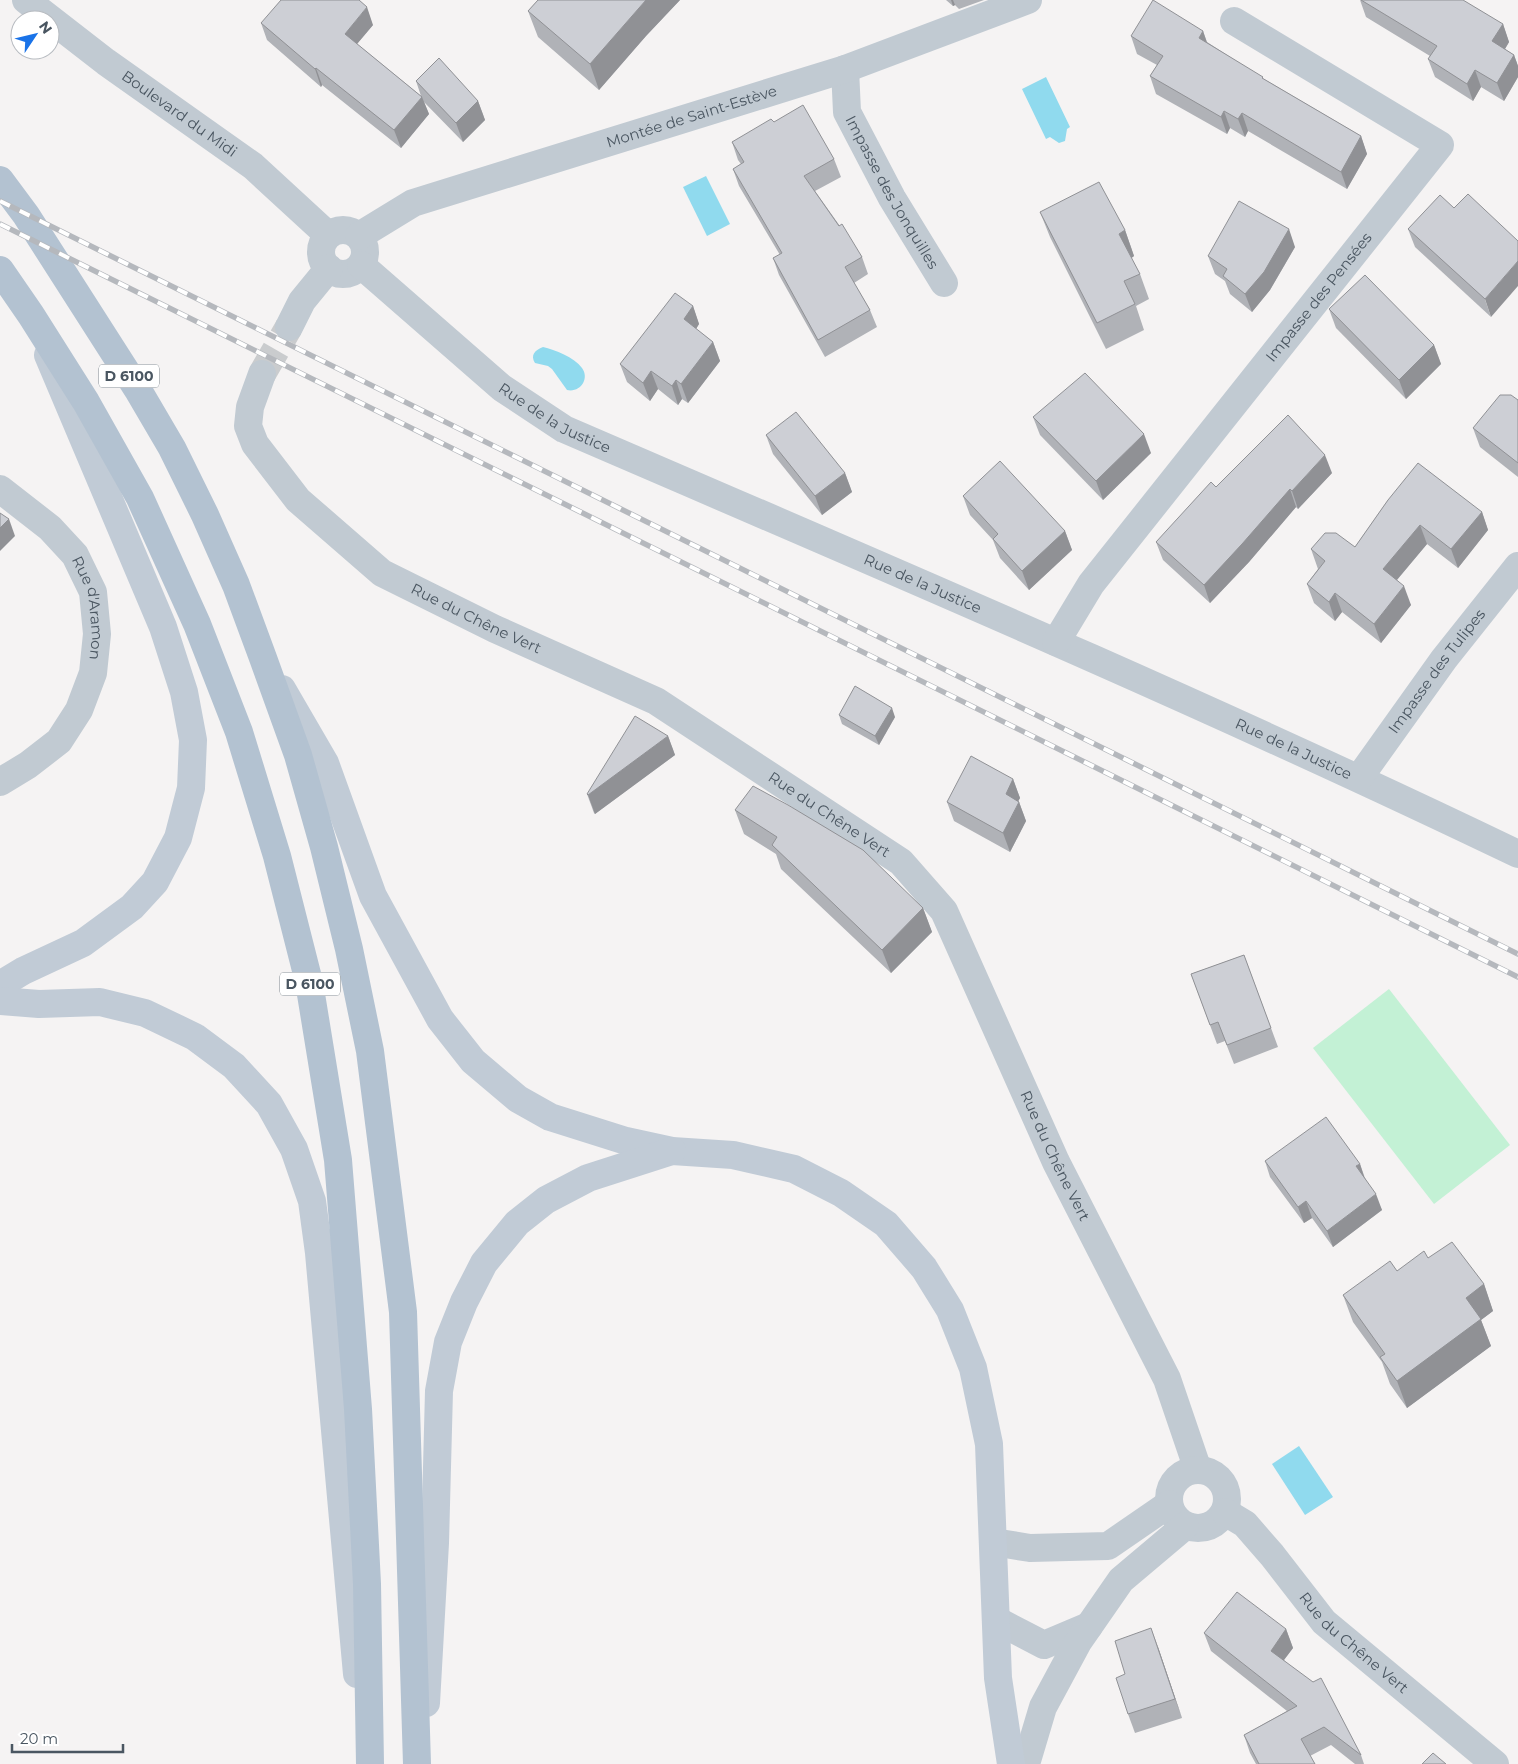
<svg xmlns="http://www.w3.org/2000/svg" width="1518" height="1764" font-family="Montserrat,sans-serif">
<rect width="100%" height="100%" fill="#f5f3f3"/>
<path fill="#c3f1d5" d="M1389,989L1510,1145L1434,1204L1313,1048Z"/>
<g fill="#90daee">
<path d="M1046,77L1070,127L1067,129L1065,141L1059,143L1050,137L1046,139L1022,89Z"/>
<path d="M706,176L730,224L707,236L683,187Z"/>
<path d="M543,347C555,350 574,357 582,368C590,379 580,393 567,390L552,369L548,366L535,363C530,355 535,350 543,347Z"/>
<path d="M1299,1446L1333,1497L1305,1515L1272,1464Z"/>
</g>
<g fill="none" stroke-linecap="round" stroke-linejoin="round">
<path stroke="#caccce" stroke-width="28" stroke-dasharray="28 14" stroke-linecap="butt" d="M262,374L289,327"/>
<g stroke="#c1cad2" stroke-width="28">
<path id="s1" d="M26,0L106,62L253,166L328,235"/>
<path id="s2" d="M845,69L847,112L892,198L944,283"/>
<circle cx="343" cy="252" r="22"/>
<path id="s3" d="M359,236L413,203L845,69L1028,0"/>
<path id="s4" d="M361,265L502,388L564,429C884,567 1204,703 1518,854"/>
<path d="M289,327L302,301L329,268"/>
<path id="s5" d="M262,374L250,407L248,426L255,444L298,500L382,573L495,629L656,701L901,862L944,911L1056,1162L1167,1379L1198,1470"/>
<path id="s6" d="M0,489L50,528L75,555L93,592L97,634L93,673L79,710L59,741L28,765L0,782"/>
<path id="s7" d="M1056,642L1091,584L1440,145L1234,21"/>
<path id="s8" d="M1359,778L1444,659L1518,566"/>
<circle cx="1198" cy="1499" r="29"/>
<path id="s9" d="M1225,1512L1245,1524L1272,1555L1324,1622L1495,1764"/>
<path d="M993,1542L1030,1548L1108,1546L1169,1504"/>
<path d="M996,1620L1044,1645L1089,1626"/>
<path d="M1026,1764L1043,1707L1078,1642L1121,1580L1185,1526"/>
</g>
<g stroke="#c1cbd6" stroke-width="28">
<path d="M282,689L325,763L373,896L440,1019L473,1061L518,1099L550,1117L626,1141L672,1151L733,1155L794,1169L841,1193L886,1224L924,1268L950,1310L973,1368L989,1444L998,1678L1011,1764"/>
<path d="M0,985L23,971L83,943L132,907L155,882L178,838L191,788L193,740L184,692L163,627L48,355"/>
<path d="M0,1001L39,1004L100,1002L145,1013L195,1037L234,1066L269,1104L294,1149L312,1201L319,1253L357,1674"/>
<path d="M426,1703L435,1543L439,1391L448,1342L464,1302L484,1263L517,1223L546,1200L588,1178L672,1151"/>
</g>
<g stroke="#b3c2d1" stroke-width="28">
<path d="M0,180L26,215L138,390L172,448L205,515L236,585L263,658L298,755L324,847L349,949L370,1051L403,1312L417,1764"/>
<path d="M0,270L31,315L86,402L140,498L197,624L239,732L277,856L309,982L338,1160L358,1409L367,1584L370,1764"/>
</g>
<defs>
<g id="rail">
<path d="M0,201L1518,954"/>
<path d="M0,224L1518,977"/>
</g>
</defs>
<use href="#rail" stroke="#b5b8bd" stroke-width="5.5"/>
<use href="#rail" stroke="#fff" stroke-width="4" stroke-dasharray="11" stroke-linecap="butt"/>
</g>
<g fill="#b0b2b7">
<path d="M538,0H680L646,36L599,90L538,37L528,11Z"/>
<path d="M946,0H984L959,9L955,5L953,6Z"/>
<path d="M1360,0L1503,24L1509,42L1505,49L1514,55L1518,66V77L1504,101L1481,87L1473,101L1435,77L1428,59L1430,56L1366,17Z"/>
<path d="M261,23L373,25L357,44L421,96L416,81L478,101L485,120L463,142L424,102L429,114L401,148L322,85L321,87L267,40Z"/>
<path d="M1203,31L1207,42L1264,79L1361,136L1367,154L1347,189L1248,131L1245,137L1230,128L1227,134L1156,94L1150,76L1157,65L1137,54L1131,36Z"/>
<path d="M774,122L834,159L841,177L815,191L862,257L868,274L854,283L870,310L877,327L825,357L779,275L773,258L780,255L739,186L733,169L741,164L738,160L732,142Z"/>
<path d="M1454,208L1491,317L1415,247L1408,229Z"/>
<path d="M1040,212L1125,230L1134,256L1131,258L1140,274L1149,299L1136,306L1144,330L1106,349L1050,237Z"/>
<path d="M1295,247L1270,290L1252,312L1230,294L1225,281L1215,274L1208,256Z"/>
<path d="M693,306L699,324L696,329L713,342L720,361L688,403L682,399L678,405L658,389L650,401L627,382L620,364Z"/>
<path d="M1329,309L1434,345L1441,364L1406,399L1336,328Z"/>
<path d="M1518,400V477L1480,447L1473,428Z"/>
<path d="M1033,417L1151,453L1103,500L1040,435Z"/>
<path d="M766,435L845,473L852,492L822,515L773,454Z"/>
<path d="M1332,473L1298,509L1296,507L1249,562L1210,603L1163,560L1156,542L1216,487Z"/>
<path d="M963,496L1065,531L1072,550L1029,590L1000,558L993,540L970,515Z"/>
<path d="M1388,500L1482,512L1488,530L1458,568L1427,544L1397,580L1411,605L1381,643L1342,612L1335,621L1314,603L1307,584L1318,569L1311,549L1355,547Z"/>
<path d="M839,715L895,717L879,745L842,724Z"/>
<path d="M668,736L675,755L595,814L594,813L587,794Z"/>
<path d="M1013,779L1020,798L1018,801L1019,802L1026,821L1010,852L954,821L947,802Z"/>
<path d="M735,810L923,908L932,932L891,973L781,869L776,854L744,834Z"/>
<path d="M1244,955L1278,1047L1234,1064L1225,1041L1217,1044L1191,974Z"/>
<path d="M1265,1161L1360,1164L1365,1178L1382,1210L1333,1247L1312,1218L1304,1223L1270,1177Z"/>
<path d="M1428,1258L1484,1284L1493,1311L1481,1320L1491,1346L1407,1408L1390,1384L1382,1362L1353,1322L1343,1295L1397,1271Z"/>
<path d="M1286,1629L1293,1648L1284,1660L1361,1755L1364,1764H1355L1331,1745L1310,1756L1315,1764H1256L1250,1753L1244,1735L1287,1711L1211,1651L1204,1633Z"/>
<path d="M1158,1647L1182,1718L1135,1733L1128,1714L1125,1674Z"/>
</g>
<g fill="#909195">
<path d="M646,0H680L646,36L599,90L590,64Z"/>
<path d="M951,0H953L955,5L953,6Z"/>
<path d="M367,7L373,25L351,51L345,34Z"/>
<path d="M1503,24L1509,42L1499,59L1492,41Z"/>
<path d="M1203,31L1209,49L1199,38Z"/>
<path d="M1514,55L1518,66V77L1504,101L1497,83Z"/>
<path d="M316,68L322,85L321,87L315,69Z"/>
<path d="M1475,70L1481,87L1473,101L1467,84Z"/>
<path d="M422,97L429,114L401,148L394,130Z"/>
<path d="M478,101L485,120L463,142L456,123Z"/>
<path d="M1224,111L1230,128L1227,134L1221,117Z"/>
<path d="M1242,113L1248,131L1245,137L1238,119Z"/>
<path d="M1361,136L1367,154L1347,189L1341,172Z"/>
<path d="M1289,229L1295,247L1270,290L1252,312L1245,294Z"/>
<path d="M1125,230L1134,256L1129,260L1119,234Z"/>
<path d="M1518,261V286L1491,317L1485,299Z"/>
<path d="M693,306L699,324L691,337L684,319Z"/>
<path d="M713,342L720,361L688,403L681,384Z"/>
<path d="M1434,345L1441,364L1406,399L1399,380Z"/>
<path d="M651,371L658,389L650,401L643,383Z"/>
<path d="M676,380L682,399L678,405L672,386Z"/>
<path d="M1144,434L1151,453L1103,500L1096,481Z"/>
<path d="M1325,455L1332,473L1298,509L1292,491Z"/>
<path d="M845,473L852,492L822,515L815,496Z"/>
<path d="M1290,489L1296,507L1249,562L1210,603L1204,585Z"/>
<path d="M1482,512L1488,530L1458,568L1451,549Z"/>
<path d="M9,519L15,536L0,551V528Z"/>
<path d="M1420,525L1427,544L1390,588L1383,569Z"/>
<path d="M1065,531L1072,550L1029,590L1022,571Z"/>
<path d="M1404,586L1411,605L1381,643L1374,624Z"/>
<path d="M1335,593L1342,612L1335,621L1329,602Z"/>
<path d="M892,708L895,717L879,745L875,736Z"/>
<path d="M668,736L675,755L595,814L588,795Z"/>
<path d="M1013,779L1020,798L1012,813L1006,794Z"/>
<path d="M1019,802L1026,821L1010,852L1003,833Z"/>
<path d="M923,908L932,932L891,973L882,950Z"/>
<path d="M1360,1164L1365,1180L1356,1166Z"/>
<path d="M1376,1194L1382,1210L1333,1247L1327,1231Z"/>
<path d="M1306,1201L1312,1218L1304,1223L1298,1207Z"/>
<path d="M1484,1284L1493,1311L1481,1320L1491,1346L1407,1408L1397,1381L1466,1298Z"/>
<path d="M1151,1628L1158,1647L1182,1718L1175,1699Z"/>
<path d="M1286,1629L1293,1648L1277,1669L1271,1651Z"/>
</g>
<g fill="#cdcfd5" stroke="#909195">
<path d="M281,0H359L367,7L345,34L422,97L394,130L316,68L315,69L261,23Z"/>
<path d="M538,0H646L590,64L528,11Z"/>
<path d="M1153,0L1203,31L1199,38L1263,77L1262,78L1361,136L1341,172L1242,113L1238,119L1224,111L1221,117L1150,76L1163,56L1131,36Z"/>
<path d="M1361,0H1463L1503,24L1492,41L1514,55L1497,83L1475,70L1467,84L1428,59L1437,46Z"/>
<path d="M439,58L478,101L456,123L416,81Z"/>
<path d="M803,105L834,159L804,176L839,226L842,224L862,257L845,267L870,310L818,340L773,258L782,253L733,169L744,162L732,142L771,119L774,122Z"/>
<path d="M1099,182L1125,230L1119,234L1140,274L1124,281L1135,304L1097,323L1040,212Z"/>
<path d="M1468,194L1518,241V261L1485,299L1408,229L1440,195L1454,208Z"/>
<path d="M1239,201L1289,229L1264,272L1245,294L1223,276L1227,269L1208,256Z"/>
<path d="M1365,275L1434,345L1399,380L1329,309Z"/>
<path d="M675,293L693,306L684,319L713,342L681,384L676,380L672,386L651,371L643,383L620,364Z"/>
<path d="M1085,373L1144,434L1096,481L1033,417Z"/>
<path d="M1500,395H1511L1518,400V463L1473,428Z"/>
<path d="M796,412L845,473L815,496L766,435Z"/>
<path d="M1288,415L1325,455L1292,491L1290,489L1242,544L1204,585L1156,542L1211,482L1216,487Z"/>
<path d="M1000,461L1065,531L1022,571L993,539L998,534L963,496Z"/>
<path d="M1418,463L1482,512L1451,549L1420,525L1383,569L1404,586L1374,624L1335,593L1329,602L1307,584L1325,561L1311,549L1325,533H1336L1355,547L1388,500Z"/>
<path d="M0,513L9,519L0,528Z"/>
<path d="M855,686L892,708L875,736L839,715Z"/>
<path d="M635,716L668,736L588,795L587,794Z"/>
<path d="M971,756L1013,779L1006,794L1019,802L1003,833L947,802Z"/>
<path d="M753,786L788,805L863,850L923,908L882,950L772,845L777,837L735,810Z"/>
<path d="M1244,955L1271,1028L1227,1045L1218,1022L1210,1025L1191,974Z"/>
<path d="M1326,1117L1360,1164L1356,1166L1376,1194L1327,1231L1306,1201L1298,1207L1265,1161Z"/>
<path d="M1452,1242L1484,1284L1466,1298L1481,1319L1397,1381L1380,1357L1385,1354L1343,1295L1390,1261L1397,1271L1424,1251L1428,1258Z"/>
<path d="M1237,1592L1286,1629L1271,1651L1313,1682L1321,1678L1361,1755L1324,1727L1301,1739L1315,1764H1259L1244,1735L1297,1706L1204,1633Z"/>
<path d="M1151,1628L1175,1699L1128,1714L1116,1678L1125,1674L1115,1641Z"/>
<path d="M1433,1753L1446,1764H1422Z"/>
</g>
<g text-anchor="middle" stroke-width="4.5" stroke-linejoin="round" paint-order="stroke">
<g fill="#fff" stroke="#808990" stroke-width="1">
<rect x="99" y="364.5" width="60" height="23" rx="4"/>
<rect x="280" y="972.5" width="60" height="23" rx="4"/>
</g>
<g font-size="14" font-weight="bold" fill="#4a5661">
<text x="129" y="381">D 6100</text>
<text x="310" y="989">D 6100</text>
</g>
<g font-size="15" fill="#4a5661" stroke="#fff">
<text dy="5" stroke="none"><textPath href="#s1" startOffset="191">Boulevard du Midi</textPath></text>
<text dy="5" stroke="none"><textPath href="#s3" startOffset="355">Montée de Saint-Estève</textPath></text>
<text dy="5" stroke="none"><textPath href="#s2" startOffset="135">Impasse des Jonquilles</textPath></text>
<text dy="5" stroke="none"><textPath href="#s7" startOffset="434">Impasse des Pensées</textPath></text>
<text dy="5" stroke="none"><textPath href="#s4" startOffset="248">Rue de la Justice</textPath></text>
<text dy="5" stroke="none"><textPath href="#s4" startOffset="652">Rue de la Justice</textPath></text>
<text dy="5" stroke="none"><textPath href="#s6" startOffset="156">Rue d'Aramon</textPath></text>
<text dy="5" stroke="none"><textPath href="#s5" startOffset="360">Rue du Chêne Vert</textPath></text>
<text dy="5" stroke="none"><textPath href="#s8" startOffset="132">Impasse des Tulipes</textPath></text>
<text dy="5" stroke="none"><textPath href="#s4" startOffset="1058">Rue de la Justice</textPath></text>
<text dy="5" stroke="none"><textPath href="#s5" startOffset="765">Rue du Chêne Vert</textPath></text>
<text dy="5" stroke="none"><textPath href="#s5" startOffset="1185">Rue du Chêne Vert</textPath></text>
<text dy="5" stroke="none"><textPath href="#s9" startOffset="185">Rue du Chêne Vert</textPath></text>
</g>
</g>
<g transform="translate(35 35) rotate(55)"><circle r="24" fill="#ffffff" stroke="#b7bbc0"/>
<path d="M0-4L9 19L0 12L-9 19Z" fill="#1a73e8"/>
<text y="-8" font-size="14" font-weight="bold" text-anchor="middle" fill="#4a5661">N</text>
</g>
<path d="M12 1744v8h111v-8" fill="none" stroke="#4a5661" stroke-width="2.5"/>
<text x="20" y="1744" font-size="15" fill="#4a5661" stroke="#ffffff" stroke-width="4" paint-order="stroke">20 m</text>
</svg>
